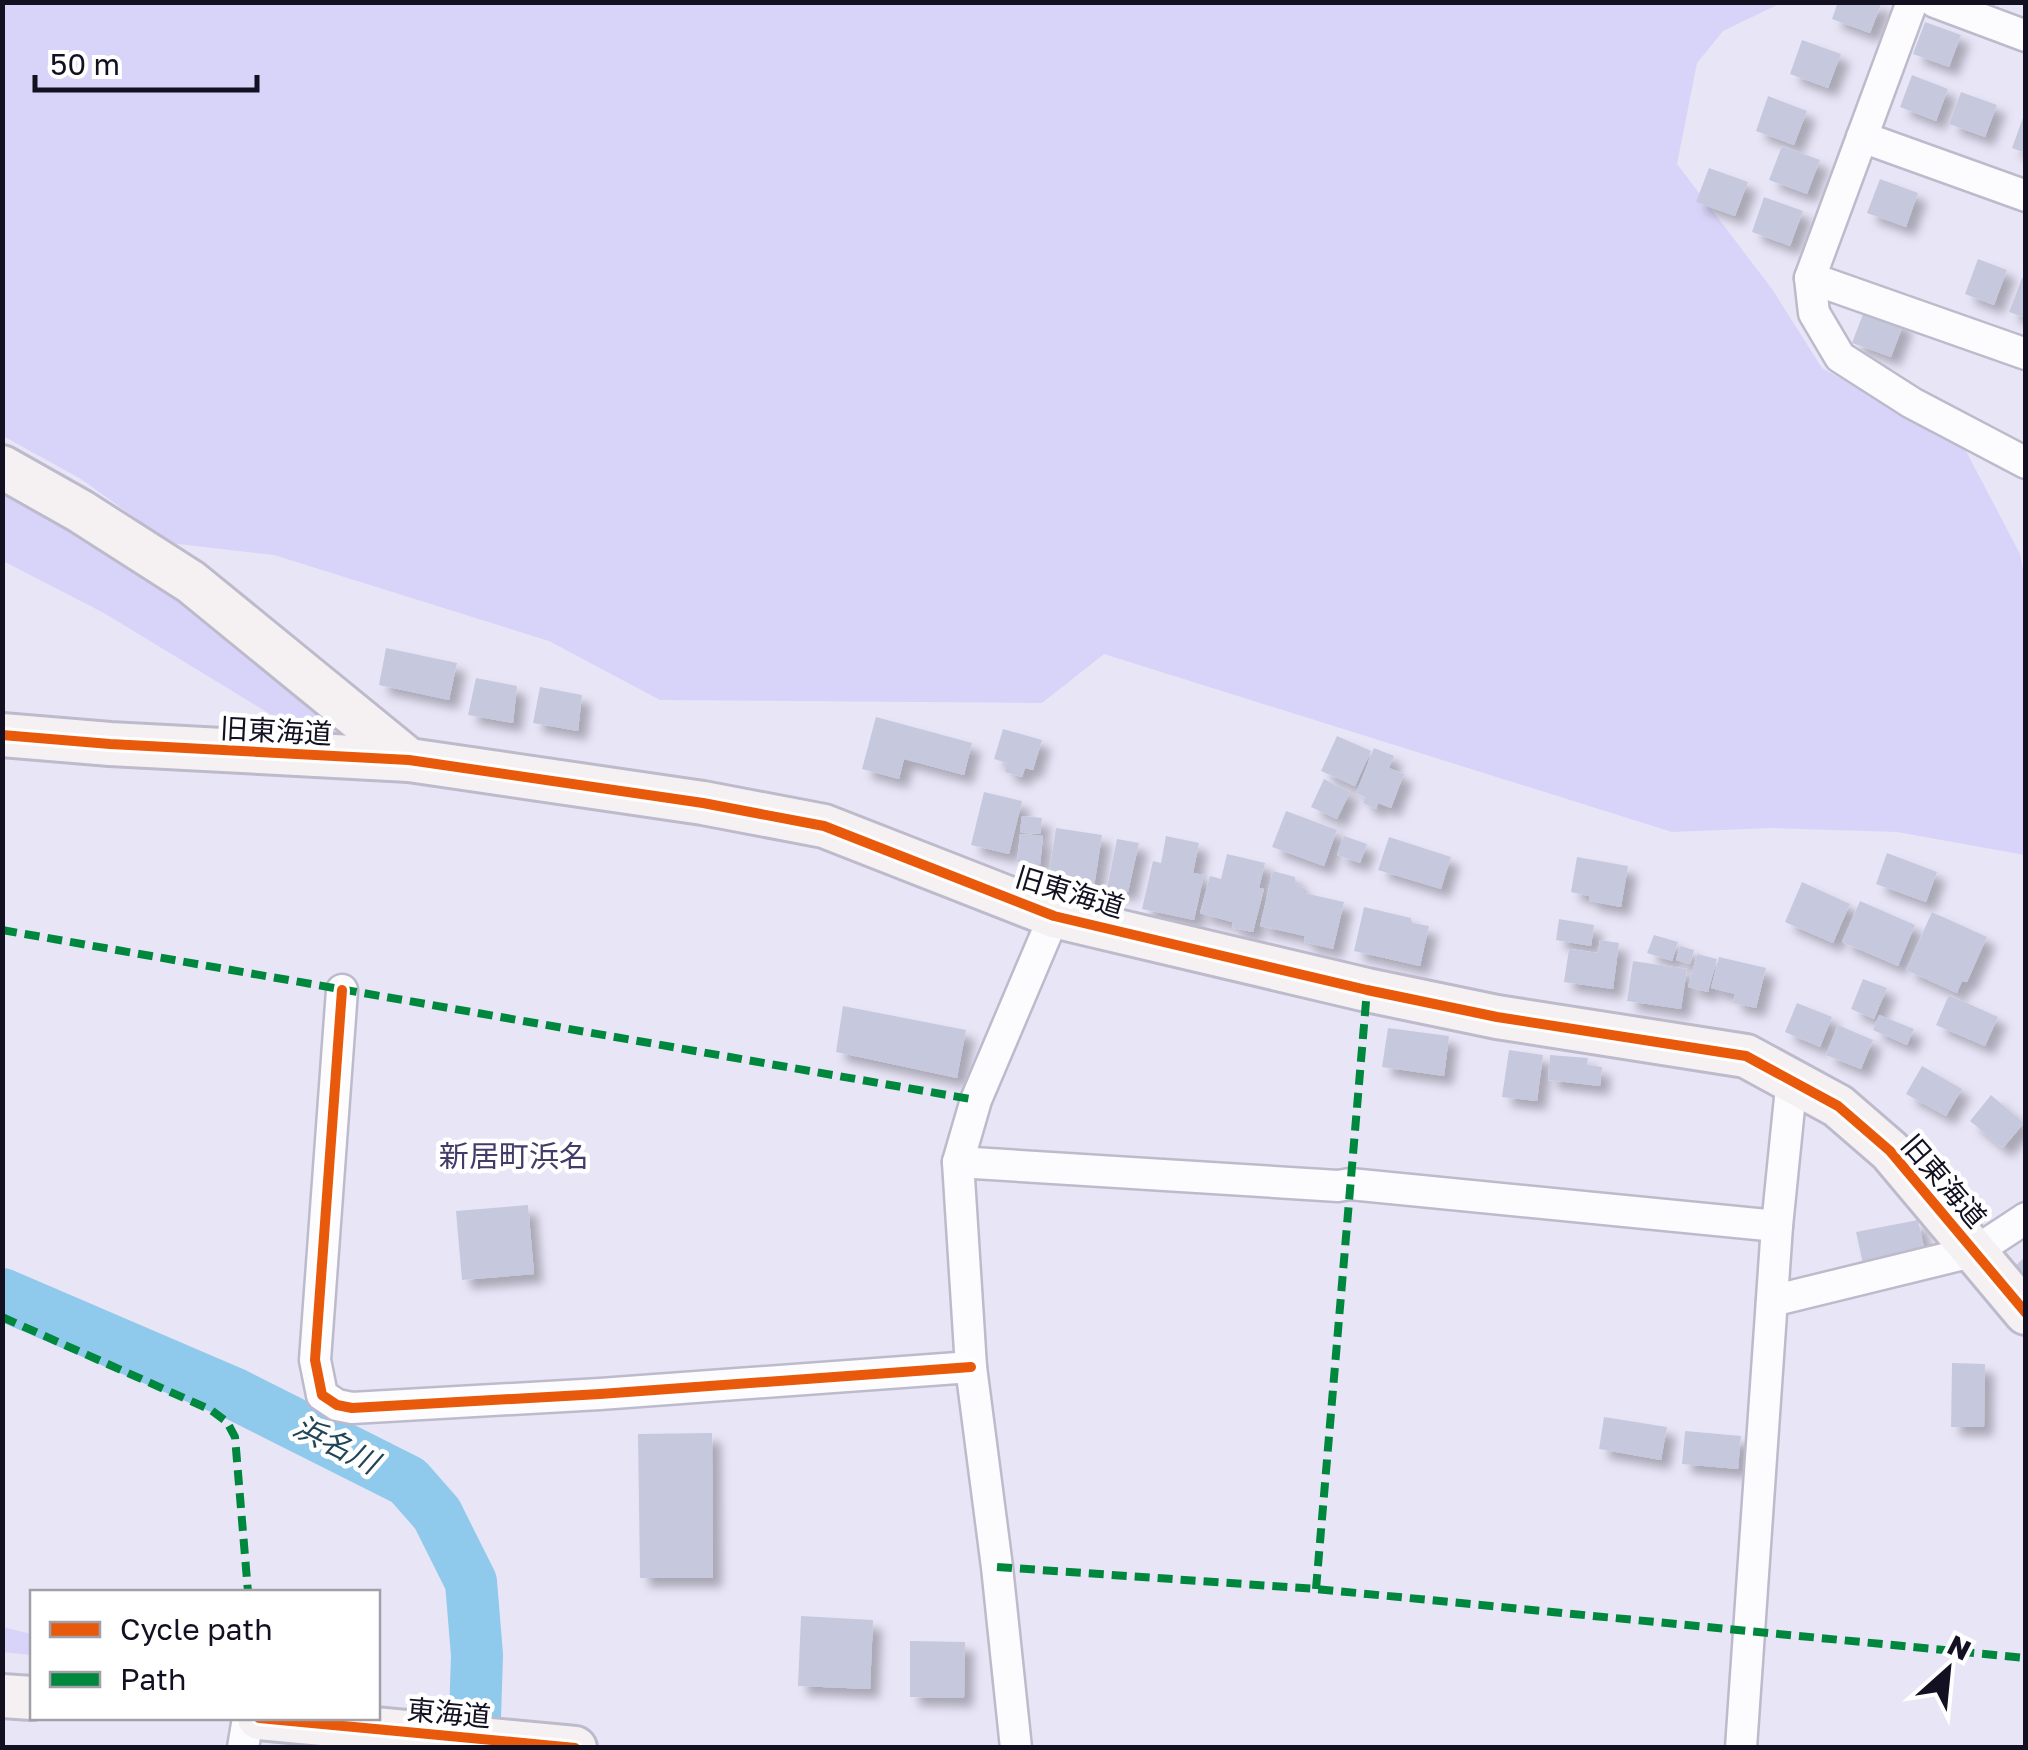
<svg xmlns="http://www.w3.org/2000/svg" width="2028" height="1750" font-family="'Golos Text','Noto Sans JP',sans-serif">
<defs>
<filter id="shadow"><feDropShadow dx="9" dy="9" stdDeviation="5" flood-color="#0004"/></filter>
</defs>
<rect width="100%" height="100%" fill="#e8e5f7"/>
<g fill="#d8d3f8">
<path d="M3,3H1781L1723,31L1697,63L1677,164L1772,289L1822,368L1904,414L1956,432L2020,554L2026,586L2025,855L1897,832L1771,828L1672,832L1104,654L1042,703L660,700L549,641L274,555L170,543L81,479L3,436Z"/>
<path d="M2,492L174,589L391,745L306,736L104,613L3,561Z"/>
<path d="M2,1627L32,1634V1655L3,1652Z"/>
</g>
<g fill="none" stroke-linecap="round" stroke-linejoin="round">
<path stroke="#8fc9eb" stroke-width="52" d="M2,1294L235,1394L408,1481L437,1514L471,1582L477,1655L474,1748"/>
</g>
<g fill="#c6c9de" filter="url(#shadow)">
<path d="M1838,2H1882L1870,33L1832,19Z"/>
<path d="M1925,22L1961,35L1949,67L1913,54Z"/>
<path d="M1802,40L1841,54L1828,88L1790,74Z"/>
<path d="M1912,75L1948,89L1936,121L1900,107Z"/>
<path d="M1961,92L1997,105L1985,137L1949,124Z"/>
<path d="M1768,96L1807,111L1794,145L1756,131Z"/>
<path d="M2025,112H2026V153L2012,148Z"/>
<path d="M1782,146L1820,160L1807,194L1769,180Z"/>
<path d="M1709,168L1748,182L1735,216L1696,202Z"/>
<path d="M1880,179L1918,193L1906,227L1867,213Z"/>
<path d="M1764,197L1803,211L1790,246L1752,232Z"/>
<path d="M1978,259L2007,270L1994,305L1965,294Z"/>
<path d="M2022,278L2026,279V318L2009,312Z"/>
<path d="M1865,309L1904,323L1891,357L1852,343Z"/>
<path d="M386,648L457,663L449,700L379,685Z"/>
<path d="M476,678L517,686L513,723L468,715Z"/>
<path d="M540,687L582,695L578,731L533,723Z"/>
<path d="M876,717L972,743L964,775L904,759L899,779L862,769Z"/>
<path d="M1003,729L1042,740L1033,770L1025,768L1022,777L1005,772L1007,763L994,759Z"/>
<path d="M1337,736L1371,751L1355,786L1321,771Z"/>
<path d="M1374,748L1394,756L1389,768L1404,774L1391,808L1378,803L1376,809L1363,803L1365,797L1356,793Z"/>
<path d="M1324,779L1350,792L1337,819L1311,807Z"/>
<path d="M984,792L1022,801L1009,854L971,845Z"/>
<path d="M1286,811L1337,830L1324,866L1272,847Z"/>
<path d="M1022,816L1042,818L1040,834L1020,832Z"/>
<path d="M1056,828L1102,835L1094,887L1048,880Z"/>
<path d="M1020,834L1043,836L1040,865L1017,862Z"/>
<path d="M1166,836L1199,843L1193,873L1204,875L1194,920L1142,909L1153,861L1161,863Z"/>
<path d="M1344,836L1367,844L1360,863L1337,855Z"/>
<path d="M1389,837L1451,857L1441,889L1378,870Z"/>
<path d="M1117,839L1139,843L1128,892L1107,888Z"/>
<path d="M1887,853L1937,872L1926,902L1876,884Z"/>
<path d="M1227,854L1265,863L1259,888L1264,889L1253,932L1233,928L1232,922L1200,913L1210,876L1221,879Z"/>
<path d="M1577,857L1628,866L1621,907L1589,901V896L1571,892Z"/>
<path d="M1273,871L1295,877L1296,885L1304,888V893L1344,902L1333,949L1304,942L1305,936L1260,926Z"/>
<path d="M1802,882L1850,904L1833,943L1785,922Z"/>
<path d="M1860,901L1915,925L1898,966L1842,942Z"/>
<path d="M1364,907L1411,918L1412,923L1429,926L1420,966L1354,951Z"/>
<path d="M1932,912L1987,937L1967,982L1962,981L1957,993L1906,970Z"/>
<path d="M1559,919L1594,925L1591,946L1556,940Z"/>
<path d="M1654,935L1678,942L1672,961L1647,953Z"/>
<path d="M1600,940L1619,943L1613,989L1564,982L1569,949L1598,953Z"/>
<path d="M1680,946L1694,950L1690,964L1676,960Z"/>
<path d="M1697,954L1717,959L1708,992L1688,987Z"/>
<path d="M1719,957L1766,968L1756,1008L1733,1003L1735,994L1711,988Z"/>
<path d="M1633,961L1687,969L1681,1009L1627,1001Z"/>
<path d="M1863,979L1887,988L1874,1019L1851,1009Z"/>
<path d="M1949,995L1998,1017L1985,1046L1936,1025Z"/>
<path d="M1797,1003L1832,1017L1820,1047L1785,1032Z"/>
<path d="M843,1006L966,1030L957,1078L836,1052Z"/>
<path d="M1879,1015L1914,1029L1907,1045L1873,1030Z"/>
<path d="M1838,1025L1873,1040L1861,1069L1826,1055Z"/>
<path d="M1388,1028L1449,1036L1444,1076L1382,1067Z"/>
<path d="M1509,1050L1543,1055L1537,1101L1502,1097Z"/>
<path d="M1550,1055L1588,1058L1587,1065L1602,1067L1600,1086L1548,1080Z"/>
<path d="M1922,1066L1962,1089L1946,1116L1906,1094Z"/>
<path d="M1991,1095L2024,1123L2003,1148L1970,1121Z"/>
<path d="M528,1205L534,1274L462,1280L456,1211Z"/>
<path d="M1918,1220L1925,1252L1863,1264L1856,1232Z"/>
<path d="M2026,1256V1278L2014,1267Z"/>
<path d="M1952,1363L1985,1364L1984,1427H1951Z"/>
<path d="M1604,1417L1667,1427L1661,1460L1599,1449Z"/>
<path d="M1685,1431L1741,1436L1738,1469L1682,1464Z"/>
<path d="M712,1433L713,1578H640L638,1434Z"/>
<path d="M801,1616L873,1620L870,1689L798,1686Z"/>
<path d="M910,1641L965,1642L964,1698L910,1697Z"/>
</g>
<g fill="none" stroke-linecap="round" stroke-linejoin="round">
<defs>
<g id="street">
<path d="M1912,2L1810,278L1814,313L1840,357L1912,403L2026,463"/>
<path d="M1935,2L2026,36"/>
<path d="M1862,137L2026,196"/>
<path d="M1810,278L2026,354"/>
<path d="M342,990L315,1360L322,1395L337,1405L352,1408L600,1394L971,1367"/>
<path d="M958,1162L1338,1186L1350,1184L1777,1226"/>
<path d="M1772,1301L1976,1251L2026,1218"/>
<path d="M243,1748L248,1718"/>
<path d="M1016,1748L997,1567L971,1367L958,1162L976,1100L1054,916"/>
<path d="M1741,1748L1777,1226L1792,1078"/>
</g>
<g id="secondary">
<path d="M2,467L80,511L191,582L409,760"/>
<path d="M2,735L110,744L409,760L703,803L824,826L1054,916L1367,990L1497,1017L1746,1056L1838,1106L1890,1151L2026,1313"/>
<path d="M2,1696L32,1698"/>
<path d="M259,1718L575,1748"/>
</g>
</defs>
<use href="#street" stroke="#bdbacb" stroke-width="35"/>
<use href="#secondary" stroke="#bdbacb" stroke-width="48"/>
<use href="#street" stroke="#fcfbfe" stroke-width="30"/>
<use href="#secondary" stroke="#f5f1f2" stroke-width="42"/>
<g stroke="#00873e" stroke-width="8" stroke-dasharray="15 8" stroke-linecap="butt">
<path d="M2,930L976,1100"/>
<path d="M2,1317L211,1410L227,1422L235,1437L248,1592"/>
<path d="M997,1567L1316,1589L2026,1658"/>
<path d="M1316,1589L1367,990"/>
</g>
<defs>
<g id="cycleway">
<path d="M2,735L110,744L409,760L703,803L824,826L1054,916L1367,990L1497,1017L1746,1056L1838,1106L1890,1151L2026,1313"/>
<path d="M342,990L315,1360L322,1395L337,1405L352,1408L600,1394L971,1367"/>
<path d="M259,1718L575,1748"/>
</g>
</defs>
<use href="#cycleway" stroke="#fff" stroke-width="16"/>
<use href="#cycleway" stroke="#e8590c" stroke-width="10"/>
</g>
<g text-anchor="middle" stroke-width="9" stroke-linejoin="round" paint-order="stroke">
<g font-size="28" fill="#131022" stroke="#fff">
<text transform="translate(276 731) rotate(3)" y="10">旧東海道</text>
<text transform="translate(1070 892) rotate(17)" y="10">旧東海道</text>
<text transform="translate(1944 1181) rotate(49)" y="10">旧東海道</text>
<text transform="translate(449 1713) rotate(5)" y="10">東海道</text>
</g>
<g font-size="30" fill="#443c68" stroke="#fff">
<text x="514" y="1167">新居町浜名</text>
</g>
<g font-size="30" font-style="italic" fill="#1f4556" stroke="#fff">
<text transform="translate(336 1445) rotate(27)" y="10">浜名川</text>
</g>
</g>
<rect width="2028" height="1750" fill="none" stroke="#131022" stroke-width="10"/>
<rect x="30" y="1590" width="350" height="130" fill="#ffffff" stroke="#a19fa7" stroke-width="2.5"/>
<rect x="50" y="1622" width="50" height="15" fill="#e8590c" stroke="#a19fa7" stroke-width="2.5"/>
<text x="120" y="1640" font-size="30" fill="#131022">Cycle path</text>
<rect x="50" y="1672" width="50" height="15" fill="#00873e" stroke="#a19fa7" stroke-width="2.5"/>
<text x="120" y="1690" font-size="30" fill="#131022">Path</text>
<g transform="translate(1948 1670) rotate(27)" stroke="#ffffff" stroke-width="8" paint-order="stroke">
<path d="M0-8L18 38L0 25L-18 38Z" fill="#131022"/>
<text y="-15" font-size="28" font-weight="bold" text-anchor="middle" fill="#131022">N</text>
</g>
<path d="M35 75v15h222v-15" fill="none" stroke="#131022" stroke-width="5"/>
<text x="50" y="75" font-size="30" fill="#131022" stroke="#ffffff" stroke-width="8" paint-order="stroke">50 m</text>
</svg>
